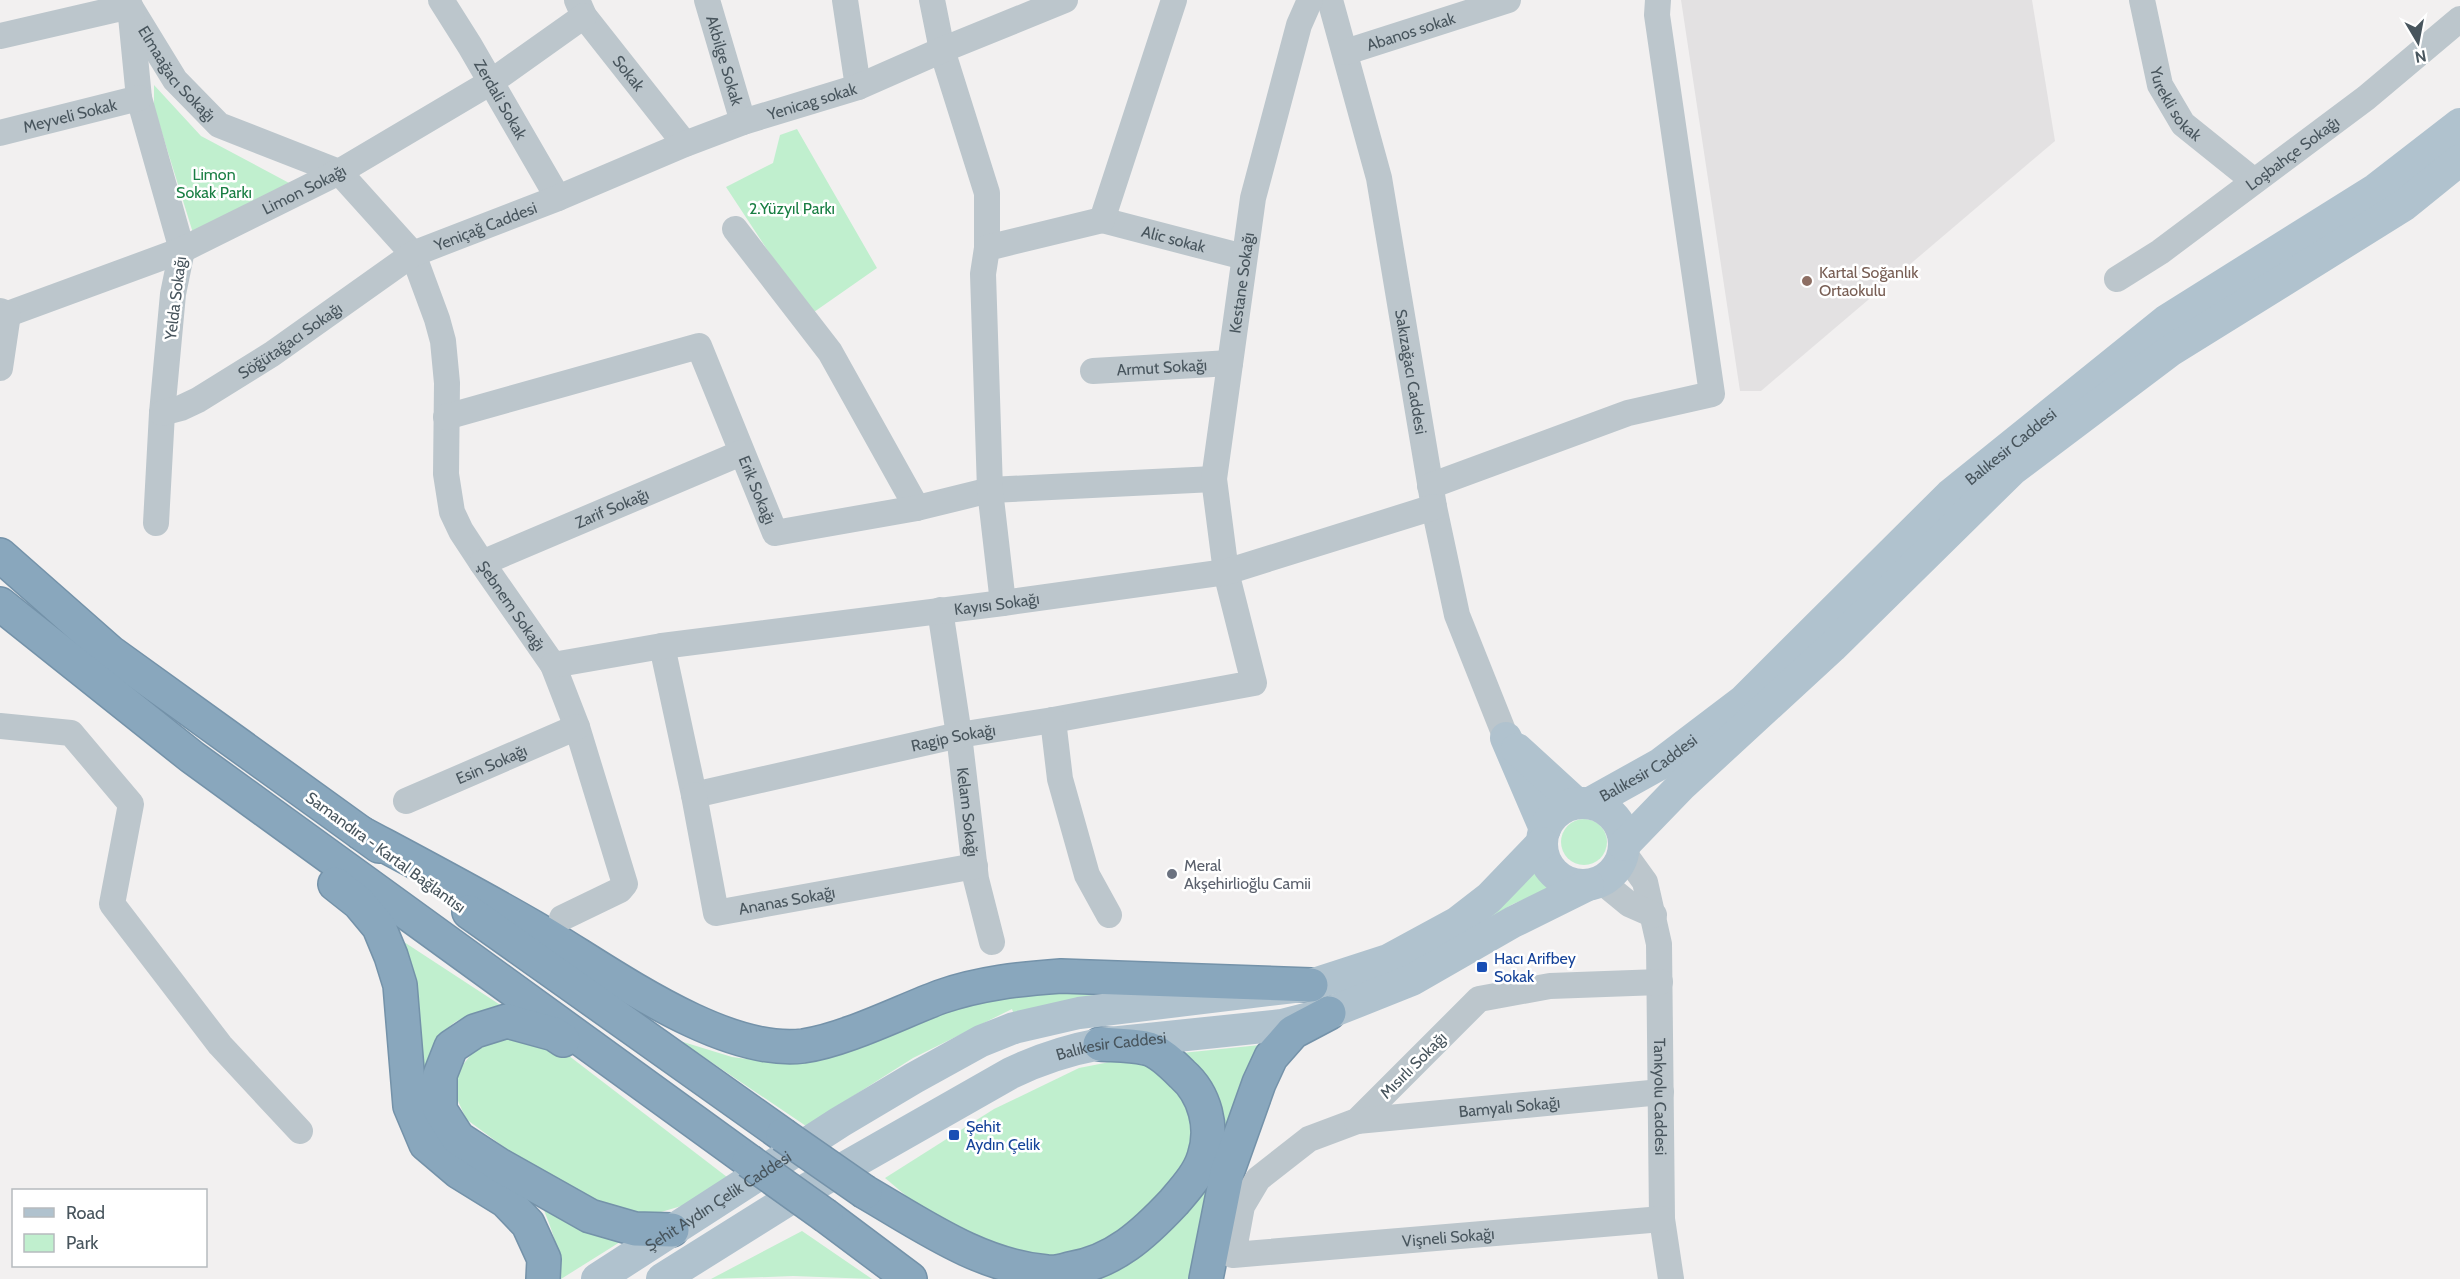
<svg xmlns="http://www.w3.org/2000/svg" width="2460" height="1279" font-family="Cabin,sans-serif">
<rect width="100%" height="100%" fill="#f2f0f0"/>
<path fill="#e3e1e2" d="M1681,0H2032L2055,141L1761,391H1740Z"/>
<g fill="#c0efce">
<path d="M154,85L201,136L291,184L193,233L154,107Z"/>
<path d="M797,129L877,268L814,312L801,301L726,187L773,163L780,135Z"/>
<circle cx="1584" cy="842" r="23"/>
<path d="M1532,864L1538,876L1551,888L1513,904L1479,924Z"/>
<path d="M404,942L508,1010C491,1011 462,1014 450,1026C441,1036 427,1069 424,1082L409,961Z"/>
<path d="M1053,990L1102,996L1014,1015L1012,1009L913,1058L806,1126L680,1041L732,1057L776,1063L820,1059L858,1049L972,1002Z"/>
<path d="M521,1039L560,1049L727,1177L688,1204L651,1215L595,1207L512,1153L466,1119L455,1094L458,1071L473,1052L491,1041Z"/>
<path d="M1260,1045L1229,1125L1221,1126L1182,1053Z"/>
<path d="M1125,1059L1152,1068L1171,1081L1183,1098L1195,1129L1182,1170L1145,1212L1099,1246L1060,1260L1014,1257L930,1216L885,1178L994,1109L1079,1068Z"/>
<path d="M1201,1188L1207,1191L1190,1279H1086Z"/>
<path d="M540,1199L628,1237L561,1279H554C565,1252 548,1224 540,1199Z"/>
<path d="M802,1231L872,1279L793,1276L711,1279Z"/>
</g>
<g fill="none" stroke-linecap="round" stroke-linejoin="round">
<defs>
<g id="highway">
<path d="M0,555L110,652L379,846"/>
<path d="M0,604L192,757L749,1161"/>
<path d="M361,833C419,864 476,894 533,927C604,968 719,1056 803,1046C845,1040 900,1012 940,997C980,983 1020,979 1061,976L1311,985"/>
<path d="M335,884L359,903L379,927L391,956L400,985L410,1106L426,1144L459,1172L506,1201L528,1224L544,1259L543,1279"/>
<path d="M469,912L783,1135"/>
<path d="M563,1040L554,1034L507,1021L475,1031L451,1047L440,1075V1110L458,1138L501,1166L590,1216L635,1229L672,1230"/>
<path d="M865,1192C922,1225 979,1266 1047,1272C1054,1273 1062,1271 1069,1269C1114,1262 1144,1234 1174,1202C1185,1189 1199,1174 1204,1157C1214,1128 1205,1094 1182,1074C1173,1065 1158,1050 1145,1048C1131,1045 1115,1045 1100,1044"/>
<path d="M826,1216L910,1279"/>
<path d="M1206,1279L1227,1173L1259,1083L1271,1057L1293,1032L1329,1013"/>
</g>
</defs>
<use href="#highway" stroke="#7492a9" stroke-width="36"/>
<g stroke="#bcc6cc" stroke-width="26">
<path id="s1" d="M126,0L175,80L219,125L339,172L413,254L437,319L443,341L447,383L446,474L452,512L461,531L482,563L553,665L577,727L625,884L620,890L562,918"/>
<path id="s2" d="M441,0L470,46L558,198"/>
<path id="s3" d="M577,0L584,16L685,144"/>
<path id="s4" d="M707,0L743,122"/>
<path d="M845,0L858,87"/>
<path d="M932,0L942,50L987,193V248"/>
<path id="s5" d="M1330,0L1379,178L1434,507L1457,615L1506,738"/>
<path id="s6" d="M2142,0L2160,85L2183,124L2254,181"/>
<path d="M0,36L130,6L139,98L182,250L173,294L162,413L156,523"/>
<path id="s7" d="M1346,52L1508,0"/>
<path id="s8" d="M0,133L139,98"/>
<path id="s9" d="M1102,220L1244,257"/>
<path d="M735,229L830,352L917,508"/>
<path id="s10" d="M2117,279L2160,252L2366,98L2460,19"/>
<path id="s11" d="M0,311L8,314L182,250L339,172L491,82L584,16"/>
<path d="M0,368L8,314"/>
<path id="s12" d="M1093,371L1230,363"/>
<path id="s13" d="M162,413L181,408L198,400L272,354L413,254L558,198L685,144L743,122L858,87L942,50L1065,0"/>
<path id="s14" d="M446,417L699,346L775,533L917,508L990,490L1214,479"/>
<path d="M1430,486L1628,413L1712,394L1657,15L1658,0"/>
<path id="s15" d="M482,563L741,453"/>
<path d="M1003,603L990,490L983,274L987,248L1102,220L1174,0"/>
<path id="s16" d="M940,610L959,735L976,879L992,942"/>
<path id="s17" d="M662,646L694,795L959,735L1053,720L1254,683L1226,572L1214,479L1253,198L1299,25L1310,0"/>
<path id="s18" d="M553,665L662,646L1003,603L1226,572L1434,507"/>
<path d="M1053,720L1060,779L1087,875L1109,915"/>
<path d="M0,726L71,733L131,804L112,904L220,1045L300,1131"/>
<path id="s19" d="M694,795L716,913L975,866"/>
<path id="s20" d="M406,801L577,727"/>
<path id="s21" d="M1624,853L1645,882L1659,944L1662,1219L1671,1279"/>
<path d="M1601,881L1629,904L1654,915"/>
<path id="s22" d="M1660,982L1550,986L1479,999L1357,1121L1309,1139L1258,1179L1242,1206L1233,1255L1662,1219"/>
<path id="s23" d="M1357,1121L1661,1092"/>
</g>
<g stroke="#b0c2ce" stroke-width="32">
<path d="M1506,738L1545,829"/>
<path d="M1517,749L1576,803"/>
<path id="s24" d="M1590,803L1660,764L1743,701L1950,495L2167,320L2376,189L2460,124"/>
<circle cx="1583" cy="844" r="41"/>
<path d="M1624,845L1682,785L1832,647L2012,470L2170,351L2403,206L2460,160"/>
<path id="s25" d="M597,1279L840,1122L914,1078L981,1041L1014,1028L1079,1013L1311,985L1388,960L1458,922L1489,898L1542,843"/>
<path id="s26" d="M662,1279L793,1197L1011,1073C1040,1059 1068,1050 1100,1044L1282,1025L1329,1013L1412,980L1513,922L1588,885"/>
</g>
<use href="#highway" stroke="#89a7bd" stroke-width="33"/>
<defs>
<g id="highway-bridge">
<path d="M783,1135L865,1192"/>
<path d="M749,1161L826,1216"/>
</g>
</defs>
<use href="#highway-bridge" stroke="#7492a9" stroke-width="36" stroke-linecap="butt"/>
<use href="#highway-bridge" stroke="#89a7bd" stroke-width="33"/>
</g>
<circle fill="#8d6e63" stroke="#fff" stroke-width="2" cx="1807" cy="281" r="6"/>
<circle fill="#6b7280" stroke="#fff" stroke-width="2" cx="1172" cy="874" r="6"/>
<g fill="#1a4fb4" stroke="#fff" stroke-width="2">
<rect x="1476" y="961" width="12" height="12" rx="3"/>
<rect x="948" y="1129" width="12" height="12" rx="3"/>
</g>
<g text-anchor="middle" stroke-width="5" stroke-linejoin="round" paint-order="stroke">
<g font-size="16" fill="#48555d" stroke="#fff">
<text dy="6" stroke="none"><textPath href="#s7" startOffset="68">Abanos sokak</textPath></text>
<text dy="6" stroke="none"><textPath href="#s4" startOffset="63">Akbilge Sokak</textPath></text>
<text dy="6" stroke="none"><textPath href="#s1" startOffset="90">Elmaağacı Sokağı</textPath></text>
<text dy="6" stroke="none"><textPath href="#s3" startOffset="90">Sokak</textPath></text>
<text dy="6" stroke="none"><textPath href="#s2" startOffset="116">Zerdali Sokak</textPath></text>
<text dy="6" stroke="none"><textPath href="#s13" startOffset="726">Yenicag sokak</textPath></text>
<text dy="6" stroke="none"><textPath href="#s6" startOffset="111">Yurekli sokak</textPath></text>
<text dy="6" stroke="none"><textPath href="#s8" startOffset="72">Meyveli Sokak</textPath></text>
<text dy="6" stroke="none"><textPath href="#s10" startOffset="216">Loşbahçe Sokağı</textPath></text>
<text dy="6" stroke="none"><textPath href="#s11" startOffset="330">Limon Sokağı</textPath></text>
<text dy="6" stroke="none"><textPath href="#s13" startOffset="376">Yeniçağ Caddesi</textPath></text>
<text dy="6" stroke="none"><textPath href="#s9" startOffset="74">Alic sokak</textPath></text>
<text dy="6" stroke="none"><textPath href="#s17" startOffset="1130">Kestane Sokağı</textPath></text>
<text transform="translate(175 298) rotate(-83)" y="6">Yelda Sokağı</text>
<text dy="6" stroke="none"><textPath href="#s13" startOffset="148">Söğütağacı Sokağı</textPath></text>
<text dy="6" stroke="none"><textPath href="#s12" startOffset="69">Armut Sokağı</textPath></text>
<text dy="6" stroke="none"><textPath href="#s5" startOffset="381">Sakızağacı Caddesi</textPath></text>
<text dy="6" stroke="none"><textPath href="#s24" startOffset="554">Balıkesir Caddesi</textPath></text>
<text dy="6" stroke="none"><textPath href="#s14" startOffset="418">Erik Sokağı</textPath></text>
<text dy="6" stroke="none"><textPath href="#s15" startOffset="141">Zarif Sokağı</textPath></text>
<text dy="6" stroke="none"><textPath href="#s18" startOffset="448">Kayısı Sokağı</textPath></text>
<text dy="6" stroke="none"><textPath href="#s1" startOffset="771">Şebnem Sokağı</textPath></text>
<text dy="6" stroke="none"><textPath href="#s17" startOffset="418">Ragip Sokağı</textPath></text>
<text dy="6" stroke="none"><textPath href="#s20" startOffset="93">Esin Sokağı</textPath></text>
<text dy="6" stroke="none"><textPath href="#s24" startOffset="68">Balıkesir Caddesi</textPath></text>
<text dy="6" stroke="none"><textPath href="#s16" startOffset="204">Kelam Sokağı</textPath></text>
<text transform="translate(386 852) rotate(36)" y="6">Samandıra - Kartal Bağlantısı</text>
<text dy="6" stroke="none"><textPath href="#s19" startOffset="192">Ananas Sokağı</textPath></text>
<text dy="6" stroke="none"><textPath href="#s26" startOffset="510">Balıkesir Caddesi</textPath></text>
<text transform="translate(1413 1065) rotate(-45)" y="6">Mısırlı Sokağı</text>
<text dy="6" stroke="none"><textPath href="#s21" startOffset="252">Tankyolu Caddesi</textPath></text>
<text dy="6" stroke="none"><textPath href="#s23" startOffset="153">Bamyalı Sokağı</textPath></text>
<text dy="6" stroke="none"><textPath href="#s25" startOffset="144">Şehit Aydın Çelik Caddesi</textPath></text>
<text dy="6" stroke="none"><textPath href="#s22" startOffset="768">Vişneli Sokağı</textPath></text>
</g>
<g font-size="16" fill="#197e43" stroke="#fff">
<text x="214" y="180">Limon<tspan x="214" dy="18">Sokak Parkı</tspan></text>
<text x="792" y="214">2.Yüzyıl Parkı</text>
</g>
<g font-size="16" fill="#785e54" stroke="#fff" text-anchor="start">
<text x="1819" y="278">Kartal Soğanlık<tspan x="1819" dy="18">Ortaokulu</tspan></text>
</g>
<g font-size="16" fill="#5b616d" stroke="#fff" text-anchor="start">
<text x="1184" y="871">Meral<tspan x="1184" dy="18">Akşehirlioğlu Camii</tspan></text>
</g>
<g font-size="16" fill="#164399" stroke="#fff" text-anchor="start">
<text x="1494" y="964">Hacı Ari̇fbey<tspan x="1494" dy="18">Sokak</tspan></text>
<text x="966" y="1132">Şehit<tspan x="966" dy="18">Aydın Çelik</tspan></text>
</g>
</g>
<rect x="12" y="1189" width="195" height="78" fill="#ffffff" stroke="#b6bbbe" stroke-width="1.5"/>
<rect x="24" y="1208" width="30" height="9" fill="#b0c2ce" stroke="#b6bbbe" stroke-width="1.5"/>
<text x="66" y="1219" font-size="18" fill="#48555d">Road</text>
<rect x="24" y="1234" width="30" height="18" fill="#c0efce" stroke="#b6bbbe" stroke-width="1.5"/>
<text x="66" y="1249" font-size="18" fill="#48555d">Park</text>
<g transform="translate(2418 42) rotate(170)" stroke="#ffffff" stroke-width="4.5" paint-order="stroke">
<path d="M0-4.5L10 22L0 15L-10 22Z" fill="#48555d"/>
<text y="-9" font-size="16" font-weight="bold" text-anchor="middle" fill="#48555d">N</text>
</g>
</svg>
